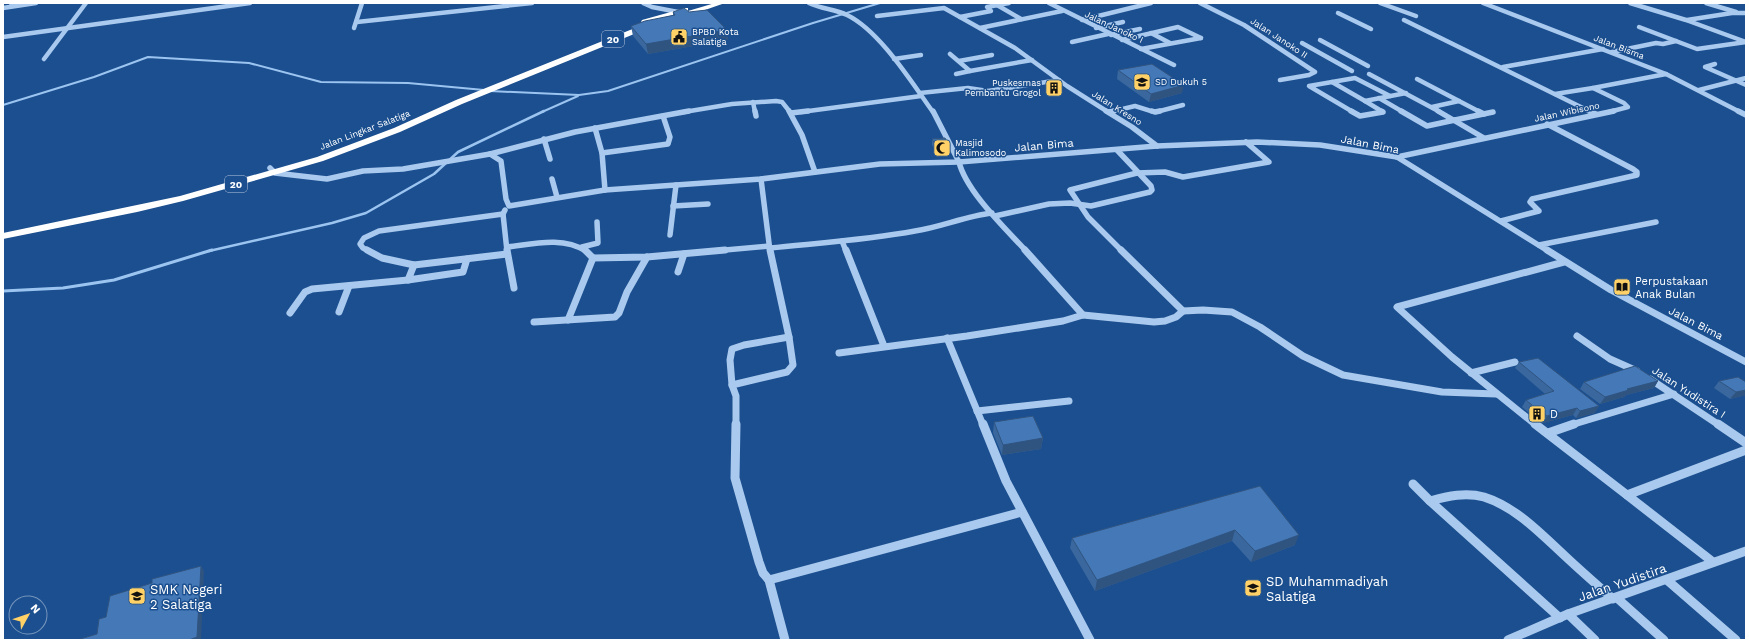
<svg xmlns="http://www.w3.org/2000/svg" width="1749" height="643" font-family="'Work Sans',sans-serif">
<rect width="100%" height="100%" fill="#1b4f8f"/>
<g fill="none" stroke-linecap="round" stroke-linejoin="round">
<g stroke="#9cc4f0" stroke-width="2">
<path d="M10,5L18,3"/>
<path d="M490,91L579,95L608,91L813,23L880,3"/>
<path d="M3,105L94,77L148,57L249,63L321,82L408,83L484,90"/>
<path d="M542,112L578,96"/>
</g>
<path stroke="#9cc4f0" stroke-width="2.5" d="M209,251L332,223L366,213L434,174L458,152L544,111"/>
<path stroke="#9cc4f0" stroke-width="3" d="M3,291L63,288L114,280L212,250"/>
<g stroke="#a9c9ee" stroke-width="4.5">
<path d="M643,3L652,7L678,12"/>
<path d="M809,3C821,9 835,9 847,15C880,31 912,83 933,112"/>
<path d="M1049,3L1174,65"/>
<path d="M1200,3L1244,25L1315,72L1309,75L1280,80"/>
<path d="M1380,3L1416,16"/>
<path d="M1483,3L1666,74L1740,112"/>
<path d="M1630,3L1686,20L1746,42"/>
<path d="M1706,3L1736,12"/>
<path d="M997,5L1021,19"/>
<path d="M3,8L36,3"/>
<path d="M1338,13L1371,29"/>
<path d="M877,16L944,8L1015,48L1067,86L1108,112"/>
<path d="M960,17L991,11L987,7L1009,3"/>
<path d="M1082,20L1151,3"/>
<path d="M1404,20L1591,112"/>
<path d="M1687,20L1732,13H1746"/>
<path d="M357,22L532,3"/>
<path d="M1639,27L1697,49L1746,42"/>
<path d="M354,28L362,3"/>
<path d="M980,28L1062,11"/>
<path d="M1096,28L1123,22"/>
<path d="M1151,33L1170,43"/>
<path d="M1111,35L1140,29"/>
<path d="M3,37L250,3"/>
<path d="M1122,40L1178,27L1201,38"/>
<path d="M1320,40L1368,66"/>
<path d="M1072,42L1108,34"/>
<path d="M1302,43L1352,71"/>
<path d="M1141,49L1201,38"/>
<path d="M1612,52L1656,43L1663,44L1676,41"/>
<path d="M950,54L970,71L1032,60"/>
<path d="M44,59L86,3"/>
<path d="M894,59L921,55"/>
<path d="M959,61L992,55"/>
<path d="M1715,64L1705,67L1746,85"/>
<path d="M1503,67L1603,49"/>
<path d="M956,74L970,71"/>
<path d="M1369,74L1440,112"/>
<path d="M1417,79L1480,112"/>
<path d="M1332,82L1355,78L1390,96"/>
<path d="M1699,90L1746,78"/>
<path d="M920,93L968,88L988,91L1059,80"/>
<path d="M1555,94L1593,88"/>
<path d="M1379,98L1403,112"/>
<path d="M1365,101L1383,112"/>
<path d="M1365,101L1406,93"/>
<path d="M753,102L755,112"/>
<path d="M1432,107L1459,101"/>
<path d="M684,112L732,104L776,101L782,102L790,112"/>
<path d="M801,112L921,96"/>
<path d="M1110,112L1135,106L1154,112"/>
<path d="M1156,112L1183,105"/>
<path d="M1353,112L1309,86L1332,82L1365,101"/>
<path d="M1609,112L1628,107L1624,103L1593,88L1666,74"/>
</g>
<g stroke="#a9c9ee" stroke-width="5.5">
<path d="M755,111L756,116"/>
<path d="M789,111L802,135L815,172"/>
<path d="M933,111L959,162C966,191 1005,228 1026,251"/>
<path d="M1106,111L1132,127L1157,146"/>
<path d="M1152,111L1155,112L1160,111"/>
<path d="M1351,111L1360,116L1383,112L1381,111"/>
<path d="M1401,111L1427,126L1455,120"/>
<path d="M1438,111L1484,138"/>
<path d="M1478,111L1484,114"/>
<path d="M1589,111L1596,114"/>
<path d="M1738,111L1746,115"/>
<path d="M1109,112L1114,111"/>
<path d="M791,113L808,111"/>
<path d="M1458,121L1455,120L1493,112"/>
<path d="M595,128L602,153L605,190"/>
<path d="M544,139L550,159"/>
<path d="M602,153L668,144L670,137L663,116"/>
<path d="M490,154L575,132L689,111"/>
<path d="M1397,157L1614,111"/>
<path d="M270,168L275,173L327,179L363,171L403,169L490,154L501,161L506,199L509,206L605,190L761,179L880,164L959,162L1157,146L1257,142L1320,145L1397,157L1548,251"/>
<path d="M552,179L557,197"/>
<path d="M761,179L770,251"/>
<path d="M673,206L708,204"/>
<path d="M505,210L503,214L507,251"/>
<path d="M995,216L1049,204L1070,203L1091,206L1150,192L1152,190L1151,186L1117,150"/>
<path d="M1501,221L1539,211L1530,202L1532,199L1637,175V172L1633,169L1547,124"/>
<path d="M670,235L676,185"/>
<path d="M842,241L846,251"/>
<path d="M1539,245L1656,222"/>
<path d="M507,247C533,244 562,236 586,251"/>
<path d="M582,247L598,243L597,222"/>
<path d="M770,248C818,243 867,240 915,231C941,227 966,216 992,213"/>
<path d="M369,251L363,248L360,244L364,238L379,231L503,214"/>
<path d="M714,251L769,246"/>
<path d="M1122,251L1088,217L1070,190L1137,173L1165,172L1183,177L1269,162L1246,142"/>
</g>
<g stroke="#a9c9ee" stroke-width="7">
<path d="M367,250L382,258L414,265L507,254"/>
<path d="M507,250L514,288"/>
<path d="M585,250L593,258"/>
<path d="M846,250L884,346"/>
<path d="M1121,250L1183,311"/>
<path d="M1547,250L1611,290L1746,362"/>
<path d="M593,258L647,257L725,250"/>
<path d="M414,265L408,280L463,272L467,259"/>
<path d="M678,272L684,254"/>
<path d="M339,312L349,286"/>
<path d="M290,313L305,292L312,289L408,280"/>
<path d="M1083,315L1154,322L1165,321L1176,317L1183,311L1203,310L1232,312L1260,327L1303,356L1343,375L1442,392L1496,394"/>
<path d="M568,320L593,258"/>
<path d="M534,322L615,317L619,313L627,292L647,257"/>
<path d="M1577,336L1610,359L1637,371"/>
<path d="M947,338L983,425"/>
<path d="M839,353L967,336L1063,321L1083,315L1025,250"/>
<path d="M1471,373L1515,362"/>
<path d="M1650,379L1719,425"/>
<path d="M732,385L730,360L732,349L744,345L789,337"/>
<path d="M977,411L1069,401"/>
<path d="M736,425V396L732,385L787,372L793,365L789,337L770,250"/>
<path d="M1536,425L1452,357L1397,307L1564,262"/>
<path d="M1571,425L1674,394"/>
</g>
<g stroke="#a9c9ee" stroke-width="9">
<path d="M736,424L735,478L759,562L763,573L769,580L785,640"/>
<path d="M983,424L1006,481L1090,640"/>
<path d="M1535,424L1627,495"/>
<path d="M1718,424L1746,443"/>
<path d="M1548,433L1574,424"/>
<path d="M1413,484L1430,501"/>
<path d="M1713,562L1627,495L1746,450"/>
<path d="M769,580L1022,512"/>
<path d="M1667,580L1736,640"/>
<path d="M1617,598L1664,640"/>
<path d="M1568,614L1595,640"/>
<path d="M1560,618L1430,501C1448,496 1466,492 1484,497C1516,507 1541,534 1565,556C1581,571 1597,585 1613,599"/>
<path d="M1508,640L1568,614L1746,551"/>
</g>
<path fill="#fff" fill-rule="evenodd" d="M715,3H725L682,18H676V15L646,24L650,26L649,28L462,104L400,132L323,161L183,201L137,212L3,239V233L180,196L317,157L394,128L456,100L645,24L641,22L642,20L685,8H688V11Z"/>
</g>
<g fill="#3a679d">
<path d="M673,12H689L727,30L728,40L648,54L633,36L631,26L673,15Z"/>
<path d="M1118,70L1182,93L1149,102L1117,79Z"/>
<path d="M932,139L949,146V152L937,153L932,145Z"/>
<path d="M1519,362L1595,413L1576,418L1573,415L1543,423L1535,418L1522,407L1526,400L1545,394L1515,368Z"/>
<path d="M1658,381L1654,388L1626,395L1624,397L1600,404L1580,389L1584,382Z"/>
<path d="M1719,381L1746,382V395L1730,399L1714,388Z"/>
<path d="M994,422L1043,438L1041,449L1002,455L993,433Z"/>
<path d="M1260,486L1295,545L1251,562L1232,541L1095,591L1070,548L1072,538Z"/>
</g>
<g fill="#305480">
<path d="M727,30L728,40L648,54L646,44Z"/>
<path d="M1184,85L1182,93L1149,102L1151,94Z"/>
<path d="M1658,381L1654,388L1626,395L1624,397L1600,404L1605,397L1627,389Z"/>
<path d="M1746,390V395L1730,399L1736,392Z"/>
<path d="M1599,406L1595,413L1576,418L1580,411Z"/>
<path d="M1577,408L1573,415L1543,423L1547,416Z"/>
<path d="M1043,438L1041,449L1002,455L1003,445Z"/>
<path d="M1235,530L1232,541L1095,591L1097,580Z"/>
<path d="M1299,535L1295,545L1251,562L1255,551Z"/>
<path d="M201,566L204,571L201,640H189Z"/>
<path d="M3,637L6,640H3Z"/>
</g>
<g fill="#4478b7" stroke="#305480">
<path d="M684,8L689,12L707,10L727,30L646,44L631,26L645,21L675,15L673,12Z"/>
<path d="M1152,64L1184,85L1151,94L1118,70Z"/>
<path d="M945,138L949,146L937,147L932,139Z"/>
<path d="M1538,358L1599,406L1580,411L1577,408L1547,416L1539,411L1526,400L1554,391L1519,362Z"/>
<path d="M1635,366L1658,381L1627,389L1629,390L1605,397L1584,382Z"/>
<path d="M1738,377L1746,382V390L1736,392L1719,381Z"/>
<path d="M1033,416L1043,438L1003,445L994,422Z"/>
<path d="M1260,486L1299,535L1255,551L1235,530L1097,580L1072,538Z"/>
<path d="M201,566L197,637L189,640H77L97,634L99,619L106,617L110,596L152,583V579Z"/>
</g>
<defs>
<symbol id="civic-square" viewBox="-11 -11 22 22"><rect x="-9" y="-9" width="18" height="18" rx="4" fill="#ffd166" stroke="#1b4f8f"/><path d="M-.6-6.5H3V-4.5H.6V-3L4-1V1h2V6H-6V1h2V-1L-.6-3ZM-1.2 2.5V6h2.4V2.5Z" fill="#111"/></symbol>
<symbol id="school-square" viewBox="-11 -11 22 22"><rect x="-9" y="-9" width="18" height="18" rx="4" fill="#ffd166" stroke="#1b4f8f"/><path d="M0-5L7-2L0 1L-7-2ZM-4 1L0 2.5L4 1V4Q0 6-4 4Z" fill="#111"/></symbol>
<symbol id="building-square" viewBox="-11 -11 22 22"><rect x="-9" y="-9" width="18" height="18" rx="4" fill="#ffd166" stroke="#1b4f8f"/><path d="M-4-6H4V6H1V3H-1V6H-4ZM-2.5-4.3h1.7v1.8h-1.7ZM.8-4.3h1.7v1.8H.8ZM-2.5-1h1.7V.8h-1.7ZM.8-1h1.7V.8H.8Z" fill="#111"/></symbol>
<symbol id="mosque-square" viewBox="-11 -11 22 22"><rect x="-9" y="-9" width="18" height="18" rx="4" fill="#ffd166" stroke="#1b4f8f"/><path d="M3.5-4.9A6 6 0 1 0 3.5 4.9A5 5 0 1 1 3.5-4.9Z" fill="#111"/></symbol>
<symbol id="library-square" viewBox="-11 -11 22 22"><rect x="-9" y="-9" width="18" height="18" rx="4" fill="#ffd166" stroke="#1b4f8f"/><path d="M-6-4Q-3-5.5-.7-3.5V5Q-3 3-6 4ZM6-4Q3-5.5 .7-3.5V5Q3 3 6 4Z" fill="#111"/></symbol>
</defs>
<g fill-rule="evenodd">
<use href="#civic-square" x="669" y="27" width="20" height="20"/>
<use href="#school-square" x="1132" y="72" width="20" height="20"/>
<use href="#building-square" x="1044" y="78" width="20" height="20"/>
<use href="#mosque-square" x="932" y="138" width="20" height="20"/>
<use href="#library-square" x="1612" y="277" width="20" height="20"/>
<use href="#building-square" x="1527" y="404" width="20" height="20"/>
<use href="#school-square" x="1243" y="578" width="20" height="20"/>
<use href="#school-square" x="127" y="586" width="20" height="20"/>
</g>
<g text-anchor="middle" stroke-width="3" stroke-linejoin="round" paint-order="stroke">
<g font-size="9" fill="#fff" stroke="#1b4f8f">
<text transform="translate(1114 27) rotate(25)" y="3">Jalan Janoko I</text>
<text transform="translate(1279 38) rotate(33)" y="3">Jalan Janoko II</text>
<text transform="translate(1619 47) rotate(21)" y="3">Jalan Bisma</text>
<text transform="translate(1117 108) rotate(32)" y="3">Jalan Kresno</text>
<text transform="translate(1567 112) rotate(-12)" y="3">Jalan Wibisono</text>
<text transform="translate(365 130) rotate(-21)" y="3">Jalan Lingkar Salatiga</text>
</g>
<g font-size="9" fill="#fff" stroke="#1b4f8f" text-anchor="start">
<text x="692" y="35">BPBD Kota<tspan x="692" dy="10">Salatiga</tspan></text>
<text x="1155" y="85">SD Dukuh 5</text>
<text x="1041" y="86" text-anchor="end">Puskesmas<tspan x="1041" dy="10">Pembantu Grogol</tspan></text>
<text x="955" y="146">Masjid<tspan x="955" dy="10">Kalimosodo</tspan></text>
</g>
<g fill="#1b4f8f" stroke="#bbcadd" stroke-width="1">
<rect x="602" y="31" width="22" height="16" rx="3"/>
<rect x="225" y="176" width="22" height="16" rx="3"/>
</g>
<g font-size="10" font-weight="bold" fill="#fff">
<text x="613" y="43">20</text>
<text x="236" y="188">20</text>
</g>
<g font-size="11" fill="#fff" stroke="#1b4f8f">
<text transform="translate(1370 144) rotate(11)" y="4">Jalan Bima</text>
<text transform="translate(1044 145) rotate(-5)" y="4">Jalan Bima</text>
<text transform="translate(1696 323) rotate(27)" y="4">Jalan Bima</text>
<text transform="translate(1689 392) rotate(33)" y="4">Jalan Yudistira I</text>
</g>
<g font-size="11" fill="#fff" stroke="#1b4f8f" text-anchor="start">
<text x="1635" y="285">Perpustakaan<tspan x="1635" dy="13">Anak Bulan</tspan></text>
<text x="1550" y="418">D</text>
</g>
<g font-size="13" fill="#fff" stroke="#1b4f8f" text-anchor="start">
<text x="1266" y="586">SD Muhammadiyah<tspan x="1266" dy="15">Salatiga</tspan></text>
<text x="150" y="594">SMK Negeri<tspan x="150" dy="15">2 Salatiga</tspan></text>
</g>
<g font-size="13" fill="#fff" stroke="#1b4f8f">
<text transform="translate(1622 582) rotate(-19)" y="5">Jalan Yudistira</text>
</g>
</g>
<rect width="1749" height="643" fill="none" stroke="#ffffff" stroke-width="8"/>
<g transform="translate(28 615) rotate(50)"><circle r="19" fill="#1b4f8f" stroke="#7695bc"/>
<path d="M0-3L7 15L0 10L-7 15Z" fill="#ffd166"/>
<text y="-6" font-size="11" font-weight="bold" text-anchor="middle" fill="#ffffff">N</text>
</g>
</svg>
